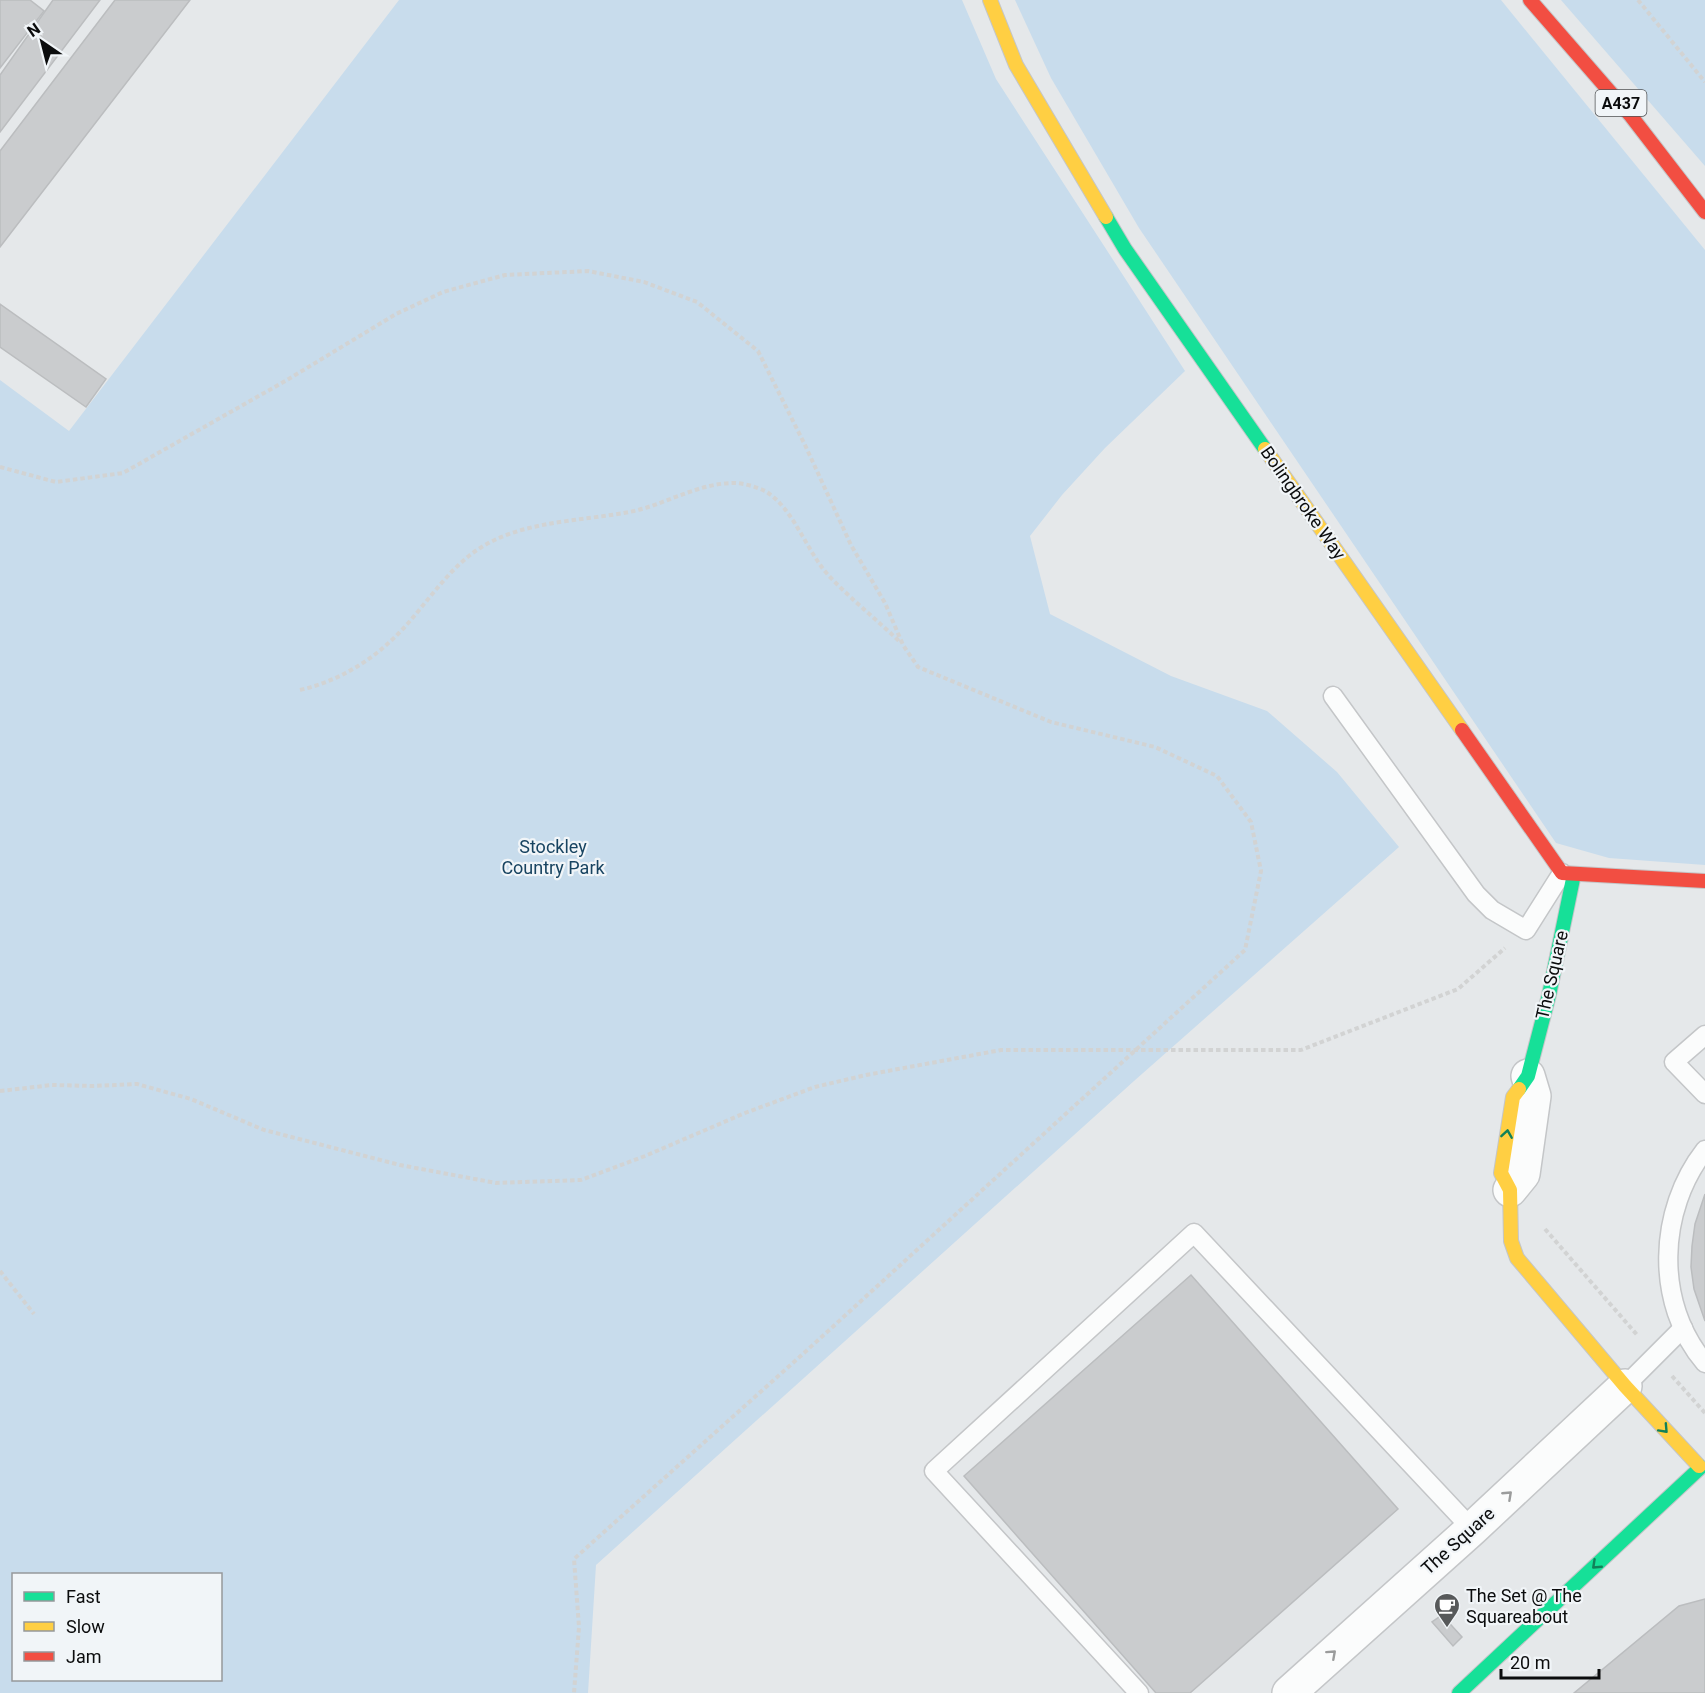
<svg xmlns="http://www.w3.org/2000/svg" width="1705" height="1693" font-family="Roboto,sans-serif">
<rect width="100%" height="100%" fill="#e5e8ea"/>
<g fill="#c8dcec" fill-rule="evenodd">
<path d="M399,0H962L996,79L1185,371L1105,448L1062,495L1030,536L1050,614L1171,676L1267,711L1337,772L1399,847L1134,1081L596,1565L588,1693H0V380L69,431ZM14,1574H220V1680H14Z"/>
<path d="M1015,0H1501L1705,250V865L1609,858L1556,843L1139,228L1051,78Z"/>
<path d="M1561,0H1705V166Z"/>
</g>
<g fill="#caccce" stroke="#bbbdbf" stroke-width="1.5">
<path d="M0,0H30L44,11L0,68Z"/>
<path d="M53,0H100L0,132V75Z"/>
<path d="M115,0H190L0,247V151Z"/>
<path d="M0,304L106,379L86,407L0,347Z"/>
<path d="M1705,1194V1321L1694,1289L1691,1267L1692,1246L1695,1224Z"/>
<path d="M1191,1275L1398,1509L1190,1693H1156L964,1476Z"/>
<path d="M1705,1599V1693H1574L1679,1606Z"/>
<path d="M1442,1615L1462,1637L1453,1646L1432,1622Z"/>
</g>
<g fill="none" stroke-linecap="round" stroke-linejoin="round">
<defs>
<g id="lane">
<path d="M1333,696L1476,894L1492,910L1526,930L1562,873"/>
<path d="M1705,1035L1674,1062L1705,1094"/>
<path d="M1705,1150C1658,1210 1654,1303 1705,1363"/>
<path d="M1625,1386L1683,1328"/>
<path d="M1139,1693L934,1471L1194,1233L1472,1529"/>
</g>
<g id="street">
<path d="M1510,1190L1523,1174L1534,1096L1528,1076"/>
<path d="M1289,1693L1472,1529L1625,1386"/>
</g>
<g id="fast">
<path d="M1106,217L1125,249L1265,449"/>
<path d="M1519,1089L1528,1076L1549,995L1574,874"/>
<path d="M1459,1693L1700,1468L1699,1466"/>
</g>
<g id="slow">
<path d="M990,0L1016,65L1106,217"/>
<path d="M1265,449L1462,730"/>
<path d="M1519,1089L1513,1097L1501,1173L1510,1190L1511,1241L1517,1258L1625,1386L1699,1466"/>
</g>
<g id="jam">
<path d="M1530,0L1631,116L1705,212"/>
<path d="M1462,730L1562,873L1705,881"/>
</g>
</defs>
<use href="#lane" stroke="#c4c6c8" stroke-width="21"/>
<use href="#street" stroke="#c4c6c8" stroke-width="36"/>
<use href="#fast" stroke="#c4c6c8" stroke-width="16"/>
<use href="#slow" stroke="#c4c6c8" stroke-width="16"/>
<use href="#jam" stroke="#c4c6c8" stroke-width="16"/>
<g stroke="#d2d3d3" stroke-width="4" stroke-dasharray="4.5 3" stroke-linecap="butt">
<path d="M1638,0L1705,82"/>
<path d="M0,467L56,482L123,473L287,380L396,314L443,292L505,275L588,271L644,282L697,302L758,351L805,445L851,545L885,603L903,645L918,667L1051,722L1155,747L1217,776L1251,822L1261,871L1245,950L815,1343L574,1559L579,1627L574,1693"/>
<path d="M300,690C347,679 385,652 415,615C431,596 445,577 463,561C509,519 576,523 634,511C668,503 699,483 734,483C744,483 756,487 765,491C794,508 807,553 830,577C852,600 877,620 900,642"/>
<path d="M0,1091L52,1085L93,1086L137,1084L191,1099L264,1130L400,1165L496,1183L581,1180L645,1156L745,1113L815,1087L866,1075L1001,1050H1301L1458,989L1505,948"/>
<path d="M1545,1229L1638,1336"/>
<path d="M0,1271L34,1314"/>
<path d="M1672,1376L1705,1413"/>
</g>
<use href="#lane" stroke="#fbfcfc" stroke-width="18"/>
<use href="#street" stroke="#fbfcfc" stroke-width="33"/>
<use href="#fast" stroke="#16e098" stroke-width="14"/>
<use href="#slow" stroke="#ffcf43" stroke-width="14"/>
<use href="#jam" stroke="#f24e42" stroke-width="14"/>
</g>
<defs><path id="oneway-chevron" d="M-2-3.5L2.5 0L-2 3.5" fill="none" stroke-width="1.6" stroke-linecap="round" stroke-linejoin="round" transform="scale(1.5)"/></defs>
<g stroke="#118159">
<use href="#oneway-chevron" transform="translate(1507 1134) rotate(-81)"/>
<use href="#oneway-chevron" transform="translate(1664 1429) rotate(47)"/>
<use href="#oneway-chevron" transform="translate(1596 1565) rotate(137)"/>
</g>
<g stroke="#9b9c9c">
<use href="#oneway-chevron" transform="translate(1508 1495) rotate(-43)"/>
<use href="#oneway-chevron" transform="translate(1332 1654) rotate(-42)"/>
</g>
<defs>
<symbol id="cafe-pin" viewBox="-11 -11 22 30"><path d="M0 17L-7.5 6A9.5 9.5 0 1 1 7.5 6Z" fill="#57595a" stroke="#f1f5f8"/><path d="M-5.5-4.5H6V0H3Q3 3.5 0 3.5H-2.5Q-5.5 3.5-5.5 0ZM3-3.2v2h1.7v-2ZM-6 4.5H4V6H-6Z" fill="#fff"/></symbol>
</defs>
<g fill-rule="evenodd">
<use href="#cafe-pin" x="1432" y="1591" width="30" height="40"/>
</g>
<g text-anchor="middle" stroke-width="4.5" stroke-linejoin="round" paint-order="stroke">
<rect fill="#f1f5f8" stroke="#505254" stroke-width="1.5" x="1595.5" y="90" width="51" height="26" rx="4.5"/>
<g font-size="16" font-weight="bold" fill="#0b0c0d">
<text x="1621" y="109">A437</text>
</g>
<g font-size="18" fill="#0b0c0d" stroke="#f1f5f8">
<text transform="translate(1303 503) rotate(55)" y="6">Bolingbroke Way</text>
<text transform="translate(1552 975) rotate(-77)" y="6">The Square</text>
<text transform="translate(1458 1541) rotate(-42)" y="6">The Square</text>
</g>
<g font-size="18" fill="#184461" stroke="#f1f5f8">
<text x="553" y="853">Stockley<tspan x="553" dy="21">Country Park</tspan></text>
</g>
<g font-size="18" fill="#0b0c0d" stroke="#f1f5f8" text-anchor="start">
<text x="1466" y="1602">The Set @ The<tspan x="1466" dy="21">Squareabout</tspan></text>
</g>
</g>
<rect x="12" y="1573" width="210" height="108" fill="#f1f5f8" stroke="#95989a" stroke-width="1.5"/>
<rect x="24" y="1592" width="30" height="9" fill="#16e098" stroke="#95989a" stroke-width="1.5"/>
<text x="66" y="1603" font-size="18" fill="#0b0c0d">Fast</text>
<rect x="24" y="1622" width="30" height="9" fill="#ffcf43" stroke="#95989a" stroke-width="1.5"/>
<text x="66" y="1633" font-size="18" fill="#0b0c0d">Slow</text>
<rect x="24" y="1652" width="30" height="9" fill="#f24e42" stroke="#95989a" stroke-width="1.5"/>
<text x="66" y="1663" font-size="18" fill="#0b0c0d">Jam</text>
<g transform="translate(42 42) rotate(325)" stroke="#f1f5f8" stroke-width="4.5" paint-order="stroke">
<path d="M0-4.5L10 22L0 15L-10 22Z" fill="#0b0c0d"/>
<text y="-9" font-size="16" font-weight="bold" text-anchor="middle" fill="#0b0c0d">N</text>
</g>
<path d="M1501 1669v9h98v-9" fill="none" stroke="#0b0c0d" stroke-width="3"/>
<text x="1510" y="1669" font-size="18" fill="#0b0c0d" stroke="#f1f5f8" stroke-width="4.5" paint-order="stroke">20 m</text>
</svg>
